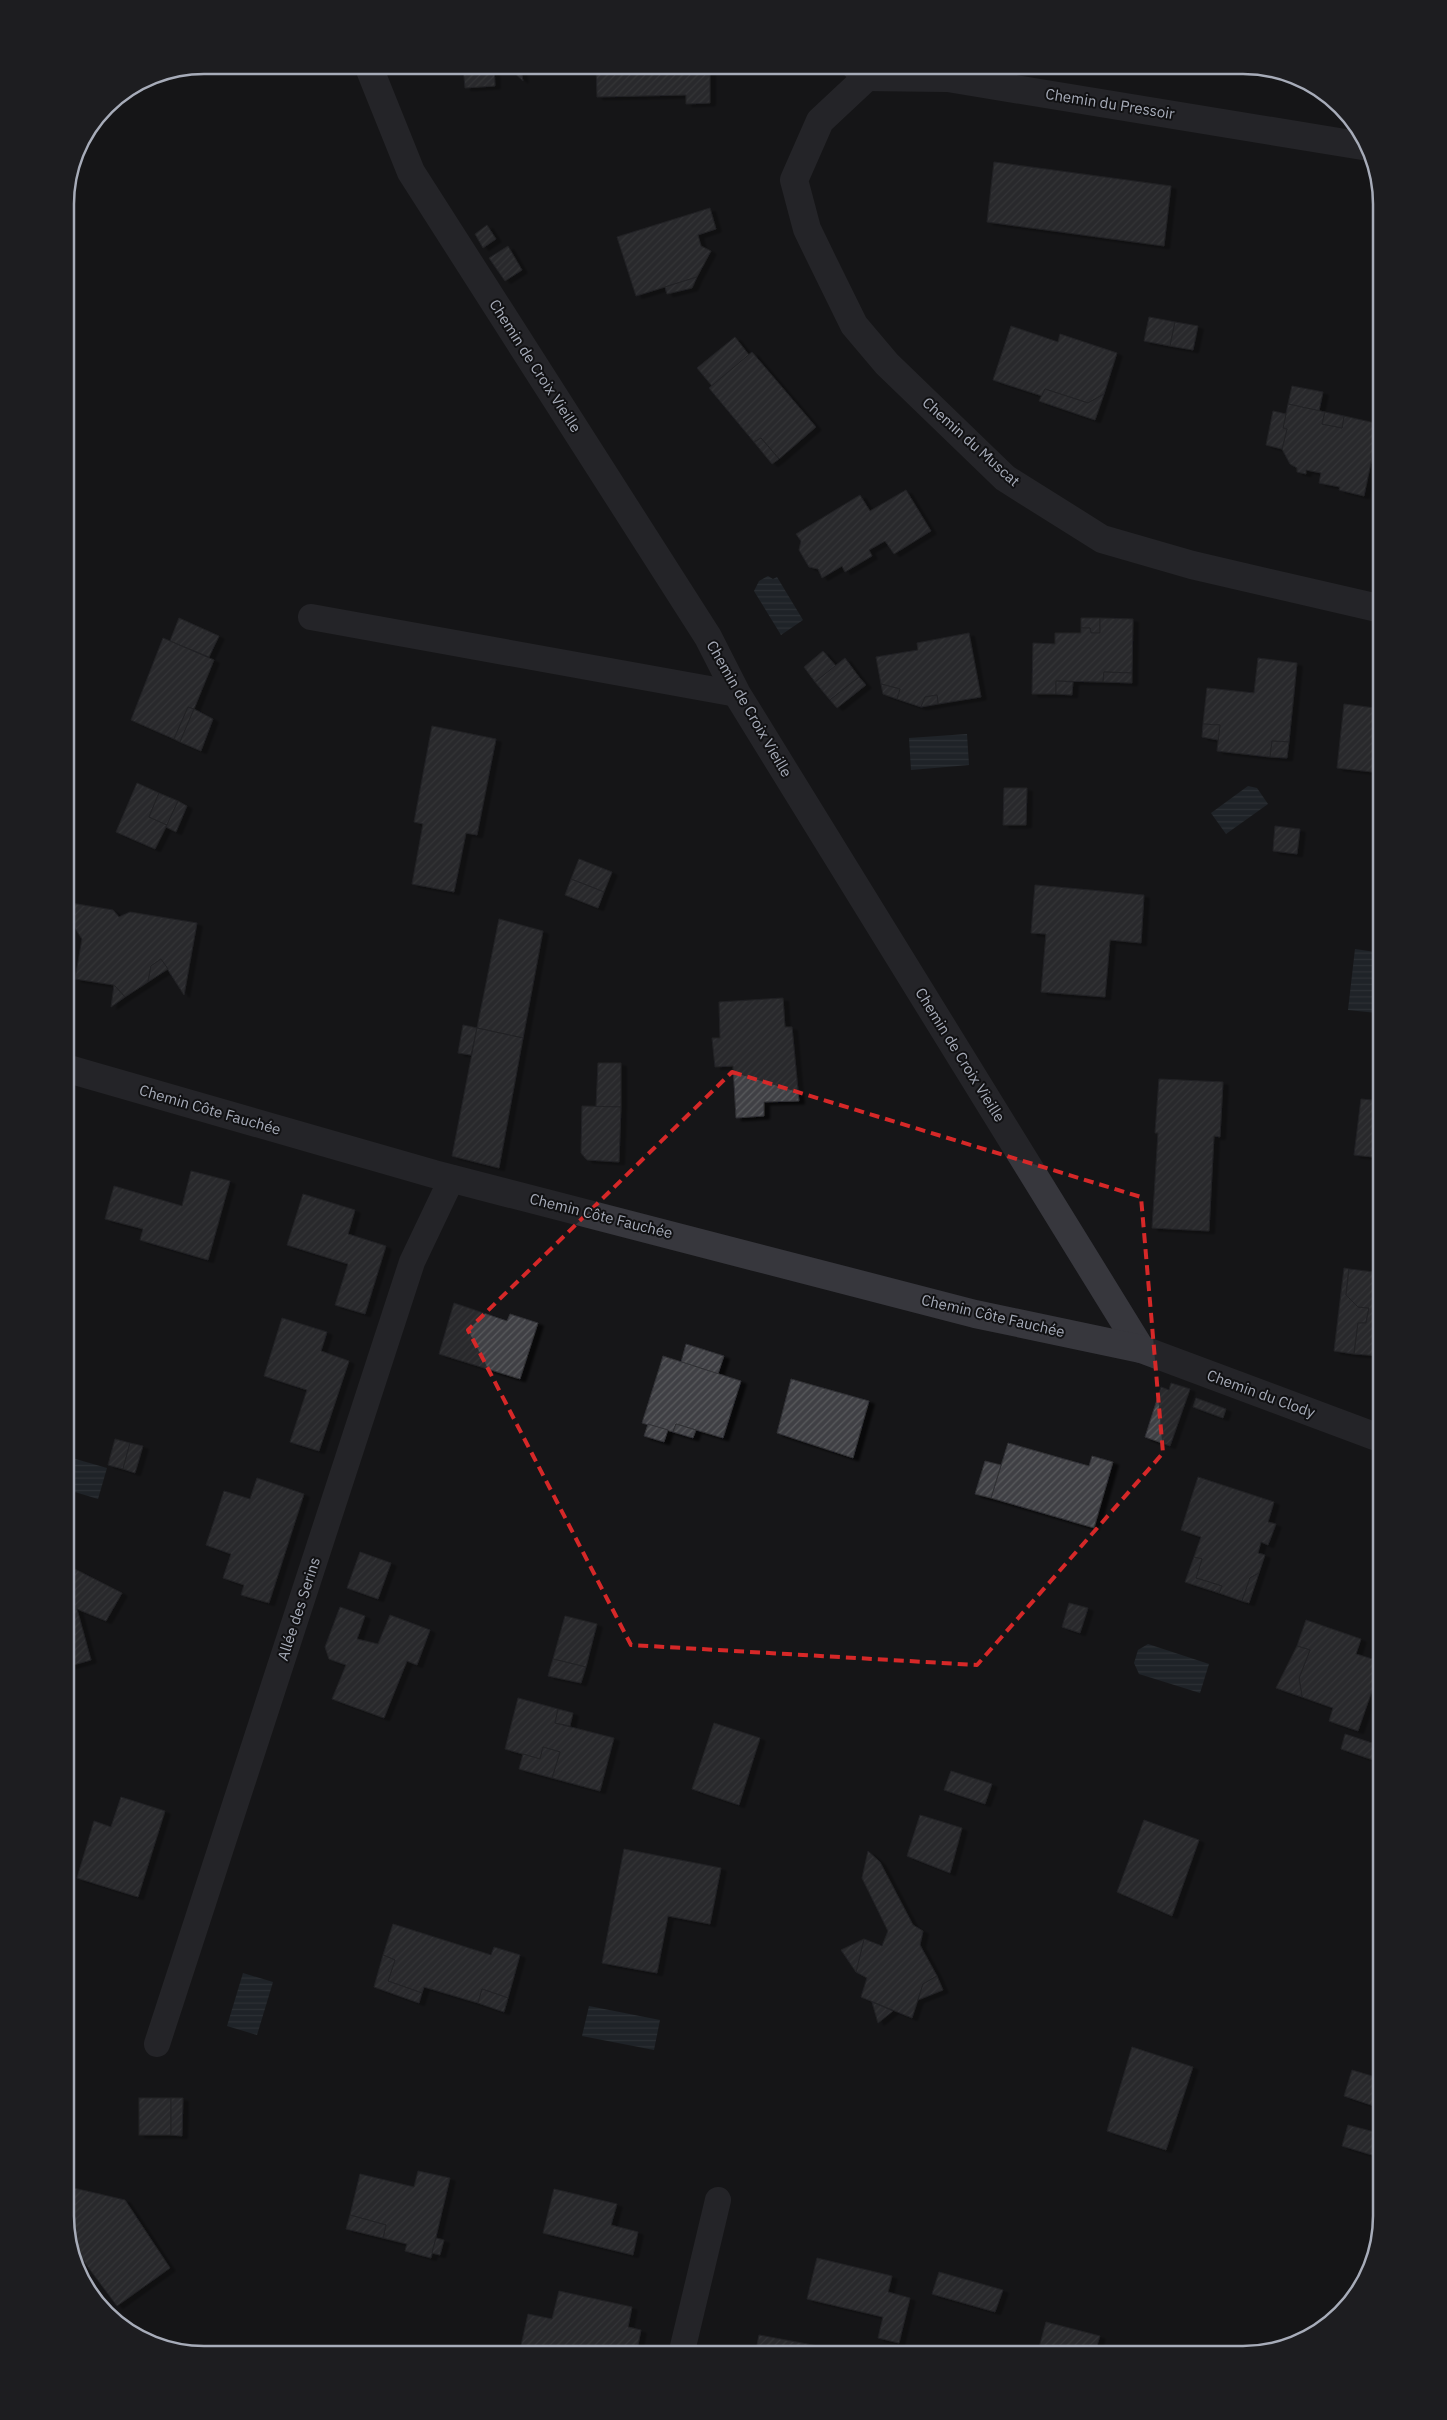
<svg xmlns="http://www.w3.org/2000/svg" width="1447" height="2420" font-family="'IBM Plex Sans',sans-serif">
<defs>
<pattern id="water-rules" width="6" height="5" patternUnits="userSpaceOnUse" patternTransform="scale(1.25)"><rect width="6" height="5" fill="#2b343d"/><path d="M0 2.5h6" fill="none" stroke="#474f57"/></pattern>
<pattern id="building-hatch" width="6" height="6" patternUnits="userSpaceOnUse" patternTransform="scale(1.25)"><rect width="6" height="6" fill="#404145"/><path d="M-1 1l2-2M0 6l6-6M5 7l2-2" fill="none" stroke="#595a5e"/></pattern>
<filter id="shadow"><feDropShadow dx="5.5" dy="3" stdDeviation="1" flood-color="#0009"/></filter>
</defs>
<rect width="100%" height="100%" fill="#161618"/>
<g fill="url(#water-rules)">
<path d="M768,576L773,579L777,577L803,620L781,635L754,591L759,581Z"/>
<path d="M967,734L969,765L911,770L909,738Z"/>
<path d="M1248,786L1257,788L1268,804L1226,834L1211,813Z"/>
<path d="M1355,949L1382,953L1377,1013L1348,1010Z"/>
<path d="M65,1456L107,1468L98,1499L65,1489Z"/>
<path d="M1148,1644L1209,1664L1200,1693L1139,1674L1134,1663L1138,1650Z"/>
<path d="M243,1973L273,1982L257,2035L227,2026Z"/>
<path d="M589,2006L660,2020L654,2050L582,2036Z"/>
</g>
<g fill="url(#building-hatch)" stroke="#303034" filter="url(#shadow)">
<path d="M463,65H494L495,86L465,88Z"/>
<path d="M506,65H520L523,81Z"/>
<path d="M596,65H710V103L686,104V95L597,97Z"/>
<path d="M994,162L1171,186L1164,246L987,222Z"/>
<path d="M710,208L716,229L698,235L701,246L711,251L697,277L636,296L617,237Z"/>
<path d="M487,225L496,239L483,248L475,234Z"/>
<path d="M508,246L522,270L505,281L489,258Z"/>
<path d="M697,277L692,288L667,294L665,287Z"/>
<path d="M1149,317L1175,322L1170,346L1144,341Z"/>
<path d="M1175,322L1198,326L1193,350L1170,346Z"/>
<path d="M1011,326L1058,342L1060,334L1117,353L1104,394L1088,403L1045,389L1042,396L993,380Z"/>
<path d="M735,337L749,355L712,386L697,368Z"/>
<path d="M752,352L816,427L779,459L761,438L754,442L709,388Z"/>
<path d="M1292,386L1323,392L1319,411L1288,404Z"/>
<path d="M1045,389L1088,403L1104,394L1095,420L1039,401Z"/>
<path d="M1288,404L1325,412L1322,424L1342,428L1344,416L1379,424L1364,496L1339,490L1340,487L1319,483L1321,473L1306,470V474L1297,472V468L1290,464L1282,449L1287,429L1283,428Z"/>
<path d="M1273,411L1286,414L1283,428L1287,429L1282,449L1266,445Z"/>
<path d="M1325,412L1344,416L1342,428L1322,424Z"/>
<path d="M761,438L779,459L772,464L754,442Z"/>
<path d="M906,490L931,531L894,554L885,541L869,550L872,556L845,572L842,566L822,578L818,569L809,567L799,550L801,541L796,534L860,495L870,511Z"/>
<path d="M179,618L219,636L209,657L170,641Z"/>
<path d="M1081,618H1100V633H1091L1090,628H1081Z"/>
<path d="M1100,618L1133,619L1132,673L1104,672L1103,682L1056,681V694H1032L1033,643L1055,644V633H1081V628H1090L1091,633H1100Z"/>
<path d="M969,633L981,697L938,704L937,695L925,697L921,707L897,699L900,689L881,684L876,657L918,650L917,643Z"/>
<path d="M163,638L214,660L194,709L188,707L174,739L131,720Z"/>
<path d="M823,651L836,666L815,682L804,667Z"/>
<path d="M845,658L859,677L830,700L815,682Z"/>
<path d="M1258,658L1297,663L1289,742L1272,741L1270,757L1217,751L1220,725L1203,724L1207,688L1254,693Z"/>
<path d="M1104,672L1132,673V683L1103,682Z"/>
<path d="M859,677L866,685L837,708L830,700Z"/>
<path d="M1056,681L1073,682L1072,695L1056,694Z"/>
<path d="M881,684L900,689L897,699L883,694Z"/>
<path d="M937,695L938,704L921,707L925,697Z"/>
<path d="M1344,704L1375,708V716L1382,717V773L1337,768Z"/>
<path d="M188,707L194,709L180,742L174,739Z"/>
<path d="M194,709L213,719L201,751L180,742Z"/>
<path d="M1203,724L1220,725L1218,740L1202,737Z"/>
<path d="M432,726L496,739L477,835L466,833L454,892L412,884L423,824L414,822Z"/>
<path d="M1272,741L1289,742L1287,758L1270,757Z"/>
<path d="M137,783L159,793L149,817L167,825L155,849L116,832Z"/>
<path d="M1004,788H1027L1026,825H1003Z"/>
<path d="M159,793L178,801L167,825L149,817Z"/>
<path d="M178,801L187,806L176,832L166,827Z"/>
<path d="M1275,826L1300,829L1297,854L1273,851Z"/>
<path d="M579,859L612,872L604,892L571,879Z"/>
<path d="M571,879L604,892L598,908L565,895Z"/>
<path d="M1035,885L1144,895L1141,943L1110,940L1105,997L1041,992L1046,934L1031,933Z"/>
<path d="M65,902L113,910L119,917L130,912L197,923L184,995L161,959L151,966L148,982L125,997L114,985L75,979L82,939L65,913Z"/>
<path d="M499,919L543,931L523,1038L477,1028Z"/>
<path d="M161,959L168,969L148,982L151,966Z"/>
<path d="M114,985L125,997L111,1007L113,993Z"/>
<path d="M783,998L785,1027H792L799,1101L764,1102V1116L736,1118L733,1066L715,1067L712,1038H720L719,1002Z"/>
<path d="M463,1025L477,1028L471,1055L458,1053Z"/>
<path d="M477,1028L523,1038L499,1168L452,1156Z"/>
<path d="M598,1063H621V1107H596Z"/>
<path d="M1159,1079L1223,1082L1220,1137L1214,1136L1209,1231L1152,1228L1158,1133H1155Z"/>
<path d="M1361,1099L1382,1101V1179H1379L1382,1158L1354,1155Z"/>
<path d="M582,1106L621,1107L619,1162L587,1160L581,1153Z"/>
<path d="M191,1171L230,1181L208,1260L140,1240L143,1229L105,1219L114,1186L182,1206Z"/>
<path d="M303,1194L355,1210L348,1234L386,1246L365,1314L335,1305L348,1264L287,1245Z"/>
<path d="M1344,1268L1349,1269L1346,1295L1358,1307L1369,1308L1366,1323H1358L1354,1354L1334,1351Z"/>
<path d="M1349,1269L1382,1273L1381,1356L1354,1354L1358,1323H1366L1369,1308L1358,1307L1346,1295Z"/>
<path d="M454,1303L507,1321L510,1314L538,1323L520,1379L439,1354Z"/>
<path d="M282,1318L327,1332L321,1351L349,1361L319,1451L290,1442L307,1390L264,1376Z"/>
<path d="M686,1344L724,1356L718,1374L681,1362Z"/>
<path d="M663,1356L741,1381L723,1438L676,1424L673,1432L642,1423Z"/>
<path d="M791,1379L869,1401L853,1458L777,1433Z"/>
<path d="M1171,1383L1190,1389L1170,1446L1145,1437L1161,1387L1169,1390Z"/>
<path d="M1196,1398L1226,1409L1223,1418L1193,1407Z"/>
<path d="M648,1424L668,1430L664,1442L644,1436Z"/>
<path d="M676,1424L696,1430L693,1438L673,1432Z"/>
<path d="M115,1439L130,1443L123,1469L108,1465Z"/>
<path d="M130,1443L143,1446L135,1473L123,1469Z"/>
<path d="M1008,1443L1089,1466L1092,1456L1113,1462L1094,1528L991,1498Z"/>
<path d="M985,1461L1001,1465L991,1498L975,1494Z"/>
<path d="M1382,1466V1496L1373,1492Z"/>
<path d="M1198,1477L1274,1502L1268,1522L1276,1524L1268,1545L1261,1542L1258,1553L1265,1555L1259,1573L1250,1578L1242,1601L1219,1593L1222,1586L1196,1578L1202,1559L1194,1557L1201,1537L1181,1530Z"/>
<path d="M257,1478L304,1494L269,1603L241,1595L244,1585L223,1578L231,1554L206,1545L224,1491L250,1499Z"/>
<path d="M360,1552L391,1563L378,1599L347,1588Z"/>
<path d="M1194,1557L1202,1559L1196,1578L1222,1586L1219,1593L1185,1582Z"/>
<path d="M65,1564L122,1593L106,1621L77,1609L91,1660L66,1667Z"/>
<path d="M1259,1573L1249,1603L1242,1601L1250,1578Z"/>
<path d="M1069,1603L1088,1608L1080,1633L1062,1627Z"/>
<path d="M340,1607L365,1616L357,1639L378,1644L390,1615L430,1630L417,1665L407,1661L384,1718L332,1699L346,1665L329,1659L325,1647Z"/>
<path d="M565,1616L597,1624L586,1667L553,1659Z"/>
<path d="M1306,1620L1361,1639L1356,1654L1382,1662L1358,1731L1329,1721L1333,1708L1302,1697L1299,1678L1310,1650L1297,1646Z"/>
<path d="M1297,1646L1310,1650L1299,1678L1302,1697L1276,1688Z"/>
<path d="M553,1659L586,1667L581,1683L548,1676Z"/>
<path d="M518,1698L558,1709L555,1723L614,1738L600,1791L552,1778L560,1752L543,1747L540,1759L505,1749Z"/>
<path d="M558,1709L573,1713L570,1726L555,1723Z"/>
<path d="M714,1723L760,1738L739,1805L692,1789Z"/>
<path d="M1345,1734L1381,1746L1376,1761L1341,1749Z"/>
<path d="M543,1747L560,1752L552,1778L519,1769L523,1754L540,1759Z"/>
<path d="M951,1771L992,1784L985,1804L944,1790Z"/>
<path d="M121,1797L165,1811L138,1897L77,1878L94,1821L111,1827Z"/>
<path d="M920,1815L962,1828L950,1873L907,1856Z"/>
<path d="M1144,1820L1199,1840L1172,1916L1117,1892Z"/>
<path d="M624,1849L721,1868L710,1924L668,1916L657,1973L602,1963Z"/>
<path d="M868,1851L880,1862L913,1925L923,1931L920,1945L937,1976L923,1984L912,2018L861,1997L867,1978L856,1972L864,1939L882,1946L888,1931L862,1878Z"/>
<path d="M393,1924L491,1955L494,1947L520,1955L508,1998L482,1989L478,2003L424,1987L422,1993L388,1981L395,1960L383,1955Z"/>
<path d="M864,1939L856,1972L841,1950Z"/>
<path d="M383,1955L395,1960L388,1981L422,1993L419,2003L374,1987Z"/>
<path d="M937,1976L943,1990L918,2000L923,1984Z"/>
<path d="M482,1989L508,1998L504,2012L478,2003Z"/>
<path d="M872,2002L893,2011L878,2023Z"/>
<path d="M1132,2047L1193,2067L1166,2150L1107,2131Z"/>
<path d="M1352,2070L1382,2079V2093L1377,2107L1344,2096Z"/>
<rect x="139" y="2098" width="32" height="37"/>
<path d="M171,2098H183L182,2136L171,2135Z"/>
<path d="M1348,2125L1382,2134V2158L1342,2146Z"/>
<path d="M418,2171L450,2178L431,2258L405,2251L407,2244L383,2238L386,2225L350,2215L360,2174L414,2187Z"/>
<path d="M65,2186L125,2200L170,2268L117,2306L79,2255L74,2253L65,2216Z"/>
<path d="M554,2189L617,2204L611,2225L638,2232L633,2255L543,2233Z"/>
<path d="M350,2215L386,2225L383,2238L346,2229Z"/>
<path d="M436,2238L444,2240L440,2255L432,2253Z"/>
<path d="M817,2258L892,2276L888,2292L910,2298L899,2343L878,2338L883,2317L807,2299Z"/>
<path d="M939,2272L1003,2290L995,2312L932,2294Z"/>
<path d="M559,2291L632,2307L628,2327L641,2330L636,2355H546L520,2350L528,2314L552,2319Z"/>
<path d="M1046,2322L1100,2336L1094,2355H1037Z"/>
<path d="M759,2335L834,2349L833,2355H755Z"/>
</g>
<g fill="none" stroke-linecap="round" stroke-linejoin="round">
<g stroke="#37373d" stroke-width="26">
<path d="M311,617L737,694"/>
<path d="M157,2044L412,1262L452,1178"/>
<path d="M681,2355L718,2200"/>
</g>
<g stroke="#37373d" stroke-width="28">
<path d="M368,65L411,172L708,637L737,694L1141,1349"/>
<path d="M854,65L867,77L948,78L1369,147"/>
<path d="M867,77L820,121L794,180L807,229L823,262L854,325L887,364L1005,478L1102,539L1192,565L1382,609"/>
<path d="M65,1068L434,1174L975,1314L1141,1349L1382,1439"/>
</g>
</g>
<path d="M0 0H1447V2420H0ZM732,1072L1141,1197L1163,1453L977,1665L631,1645L468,1330Z" fill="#161618" fill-opacity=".55" fill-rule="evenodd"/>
<path fill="none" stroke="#d62828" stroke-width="4" stroke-dasharray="10 6" stroke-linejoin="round" d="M732,1072L1141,1197L1163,1453L977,1665L631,1645L468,1330Z"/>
<g text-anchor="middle" stroke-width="4" stroke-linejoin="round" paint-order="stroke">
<g font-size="15" fill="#a7acb9" stroke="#111113">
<text transform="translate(1110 104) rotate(9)" y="5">Chemin du Pressoir</text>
<text transform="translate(535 366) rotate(57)" y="5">Chemin de Croix Vieille</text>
<text transform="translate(971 442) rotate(42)" y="5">Chemin du Muscat</text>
<text transform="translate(749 709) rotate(60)" y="5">Chemin de Croix Vieille</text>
<text transform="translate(960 1055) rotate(58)" y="5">Chemin de Croix Vieille</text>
<text transform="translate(210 1110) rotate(16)" y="5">Chemin Côte Fauchée</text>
<text transform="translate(601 1216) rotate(14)" y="5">Chemin Côte Fauchée</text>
<text transform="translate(993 1316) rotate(13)" y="5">Chemin Côte Fauchée</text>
<text transform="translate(1261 1394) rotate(20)" y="5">Chemin du Clody</text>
<text transform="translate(299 1609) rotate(-72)" y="5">Allée des Serins</text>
</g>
</g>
<path d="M0 0H1447V2420H0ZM204 74H1243A130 130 0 0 1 1373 204V2216A130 130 0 0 1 1243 2346H204A130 130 0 0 1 74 2216V204A130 130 0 0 1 204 74Z" fill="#1d1d20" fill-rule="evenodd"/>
<path fill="none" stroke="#a7acb9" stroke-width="2.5" d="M204 74H1243A130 130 0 0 1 1373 204V2216A130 130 0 0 1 1243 2346H204A130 130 0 0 1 74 2216V204A130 130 0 0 1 204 74Z"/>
</svg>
